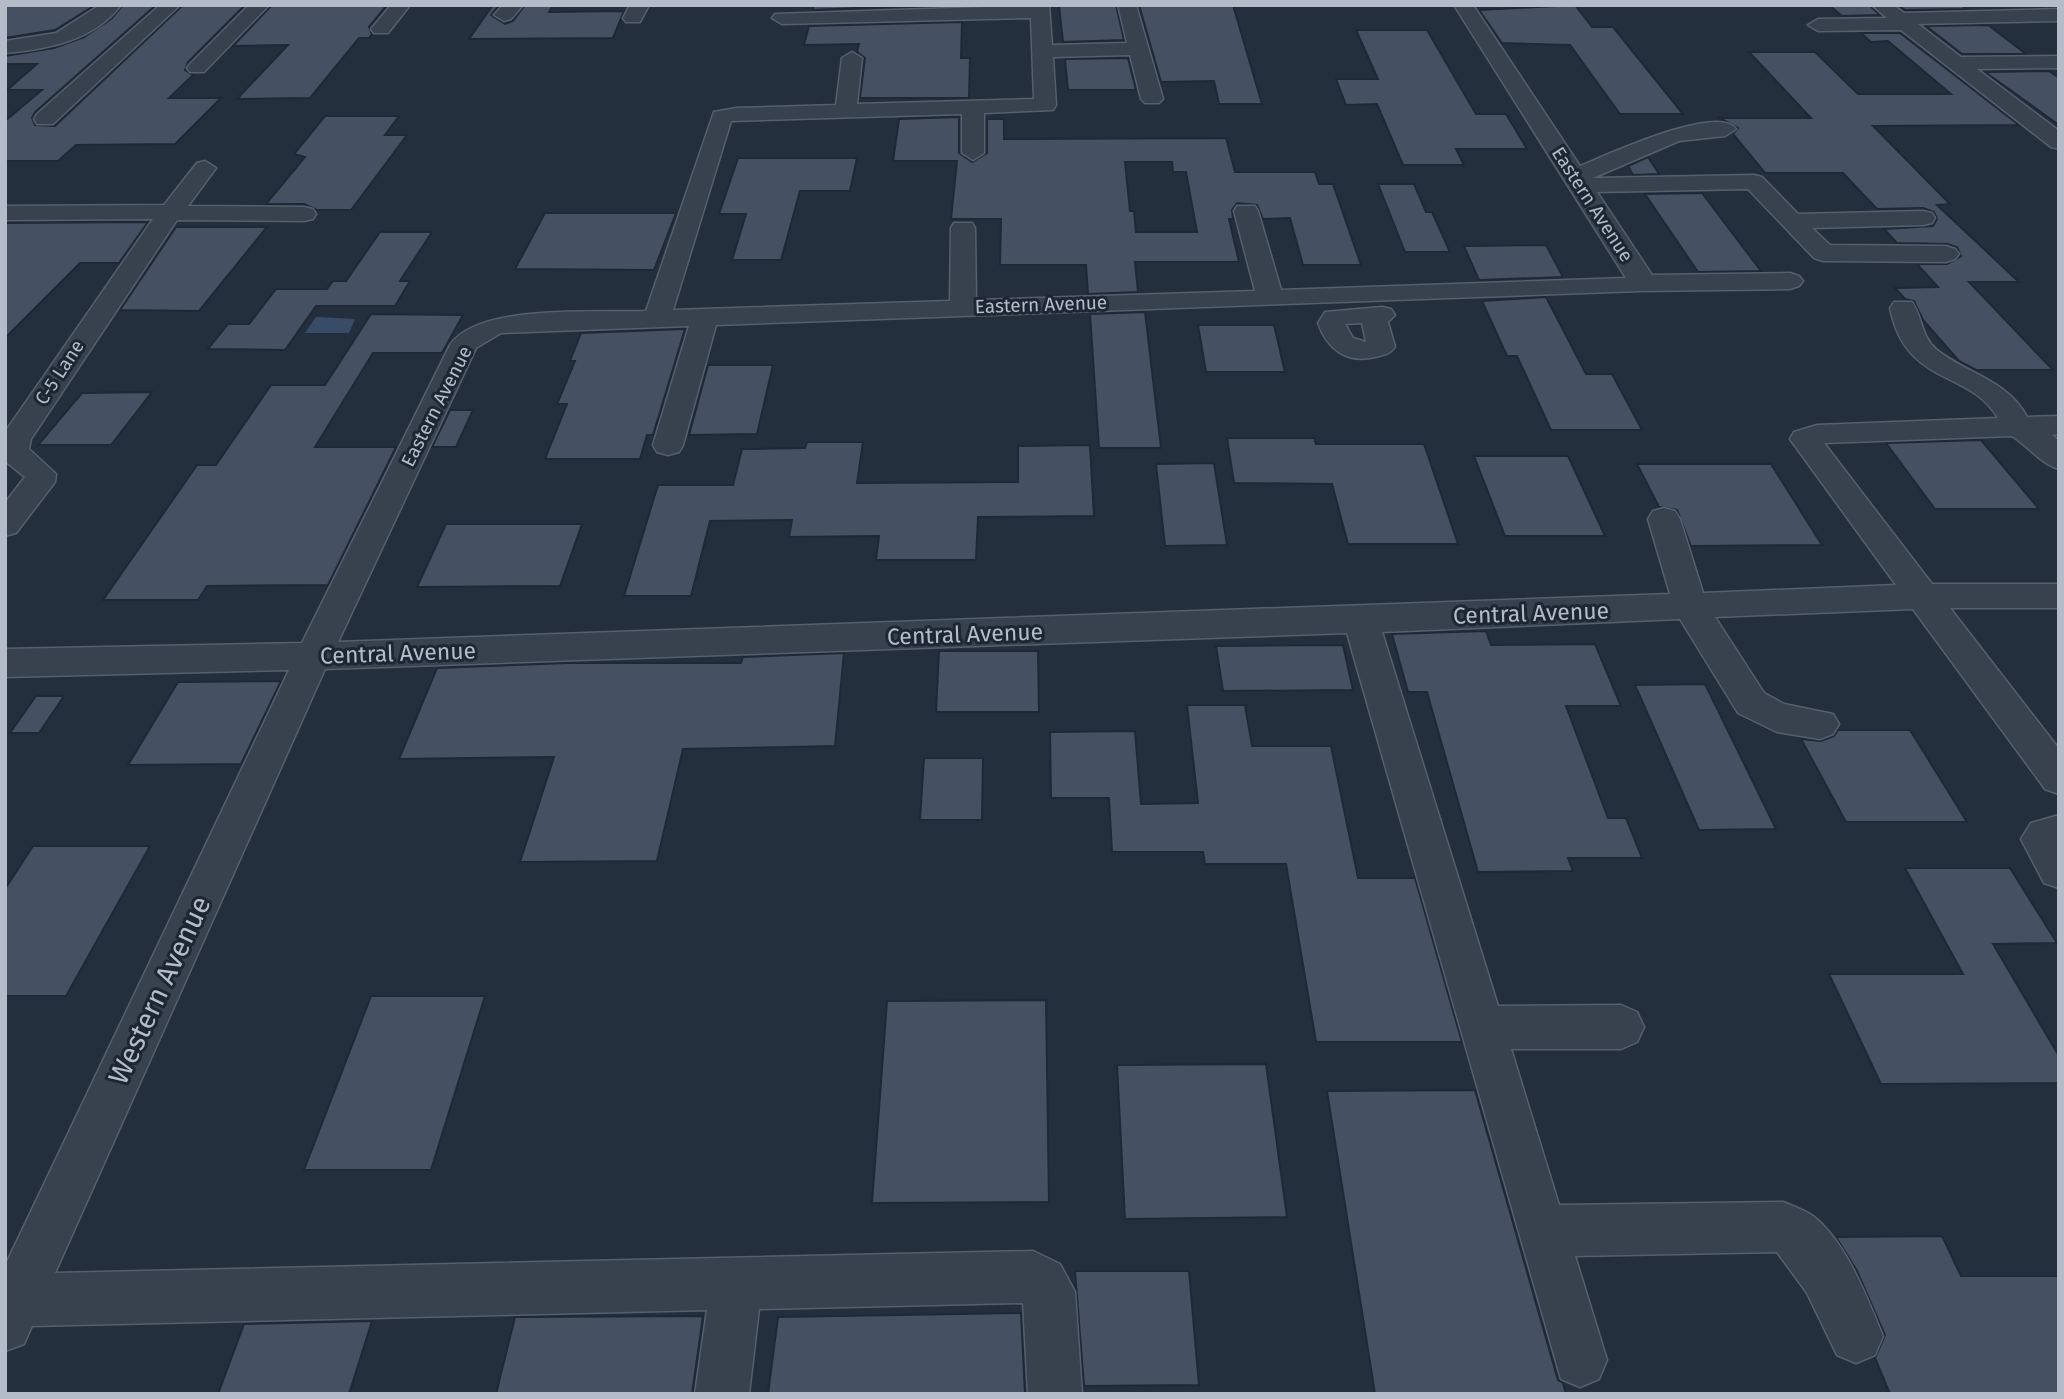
<svg xmlns="http://www.w3.org/2000/svg" width="2064" height="1399" font-family="'Fira Sans',sans-serif">
<rect width="100%" height="100%" fill="#242f3e"/>
<path fill="#394c67" d="M316,317L355,319L349,333H305Z"/>
<g fill="#455162" stroke="#1f2835" stroke-width="2" fill-rule="evenodd">
<path d="M5,5H95L55,30L5,38Z"/>
<path d="M123,5H156L35,112L32,118L35,125L55,126L183,5H245L188,62L185,70L193,75L169,98H221L175,144L76,145L58,161H5V121L42,90H7L37,64H5V56L54,48L84,37L111,19Z"/>
<path d="M272,5H387L369,27L372,34L369,38H359L310,98L237,99L288,45L233,46Z"/>
<path d="M493,5H499L491,15L505,24L513,21L525,5H553L549,12L624,11L613,38L469,39Z"/>
<path d="M814,5H922L813,10Z"/>
<path d="M1059,5H1116L1124,40L1063,42Z"/>
<path d="M1139,5H1233L1262,104H1219L1214,81L1161,82Z"/>
<path d="M1575,5L1592,27H1613L1683,114H1620L1570,45L1502,43L1479,10Z"/>
<path d="M1829,5H1869L1880,15L1842,16Z"/>
<path d="M1898,5H1961L1966,9L1905,10Z"/>
<path d="M962,22L961,58H970L969,98H860L865,58L857,52L859,44L804,45L809,26Z"/>
<path d="M1988,25L2026,54H1962L1926,26Z"/>
<path d="M1356,30H1427L1476,114H1506L1527,149H1456L1464,165H1403L1377,104L1346,105L1336,79H1378Z"/>
<path d="M1861,33H1900L2019,125L1873,126L1950,204L1937,205L2019,282H1969L2053,370H1976L1959,361L1923,320L1914,301L1905,299L1895,288L1938,287L1917,264H1947L1961,256L1957,247L1947,244L1897,243L1884,229L1933,226L1937,219L1934,212L1923,208L1877,209L1843,173H1765L1733,134L1738,128L1720,118H1811L1749,52H1815L1858,94H1951L1888,41L1871,42Z"/>
<path d="M1128,58L1136,90H1068L1065,59Z"/>
<path d="M2049,71L2059,78V125L1985,72Z"/>
<path d="M325,116H399L385,135H407L351,210H317L304,204H266L305,157L294,154Z"/>
<path d="M959,117V153L972,162L987,153V119H1004V139L1226,138L1235,172H1315L1319,184H1333L1361,265H1303L1290,218L1263,219L1257,205L1237,203L1232,210L1233,219H1229L1239,262H1135L1138,292L1088,294L1086,265H1000L1001,219H951L957,161H893L899,119ZM1125,162H1172L1173,172H1186L1197,232H1136L1134,211H1130Z"/>
<path d="M1648,157L1659,174L1633,175L1628,166Z"/>
<path d="M738,158H857L850,191H800L781,260H732L746,214H719Z"/>
<path d="M1378,184H1414L1426,212H1432L1450,252H1405Z"/>
<path d="M1702,193L1761,271L1698,272L1645,194Z"/>
<path d="M545,213H676L654,270L515,269Z"/>
<path d="M148,222L119,263H80L5,338V223Z"/>
<path d="M176,227H267L199,311L120,310Z"/>
<path d="M380,232H432L400,281H410L395,306H316L285,350L208,349L228,324H249L276,289H327L333,281H346Z"/>
<path d="M1546,245L1563,277L1479,280L1464,246Z"/>
<path d="M1546,297L1586,374H1612L1642,430H1551L1517,356H1507L1482,301Z"/>
<path d="M1145,312L1161,448H1099L1090,314Z"/>
<path d="M371,314L463,315L442,353H373L315,447H396L328,585L207,586L198,600H103L197,465H216L271,385H325Z"/>
<path d="M1198,325H1274L1285,372H1206Z"/>
<path d="M685,329L653,435H647L640,459H545L567,404H557L575,361H570L581,333Z"/>
<path d="M708,365H773L757,434L689,435Z"/>
<path d="M152,392L111,445H38L82,393Z"/>
<path d="M450,410H473L456,447H432Z"/>
<path d="M1227,438H1314L1316,444H1424L1458,544H1348L1332,484L1234,483Z"/>
<path d="M1981,440L2039,509H1935L1886,443Z"/>
<path d="M807,442H863L857,483L1018,482V446L1090,445L1094,516L978,517L976,560H876L879,536L789,537L792,520L710,521L691,596H624L658,485H733L742,449L805,448Z"/>
<path d="M1474,456H1568L1605,536H1505Z"/>
<path d="M1214,463L1227,545L1165,546L1156,464Z"/>
<path d="M1637,464H1771L1822,545L1691,546L1677,510L1659,507Z"/>
<path d="M446,524H582L560,586L417,587Z"/>
<path d="M1486,631L1491,645L1595,644L1621,706H1566L1608,818H1626L1642,858H1568L1573,871L1478,872L1427,692H1408L1392,634Z"/>
<path d="M1343,645L1353,690L1223,691L1216,646Z"/>
<path d="M939,651H1038L1039,712H936Z"/>
<path d="M844,653L835,746L683,749L657,861L520,862L554,757L399,759L437,668L568,663H741L743,657Z"/>
<path d="M281,681L241,764L128,765L178,682Z"/>
<path d="M1705,684L1776,829L1699,830L1635,685Z"/>
<path d="M36,696H64L39,733H10Z"/>
<path d="M1187,705H1245L1252,746H1331L1358,878H1415L1462,1042H1316L1286,864H1205L1203,852H1112L1109,798H1051L1050,732L1135,731L1141,804L1198,803Z"/>
<path d="M1838,730H1910L1967,822H1846L1801,739L1821,741L1834,736Z"/>
<path d="M924,758H983L982,820H920Z"/>
<path d="M33,846H150L66,996H5V889Z"/>
<path d="M1905,868H2010L2057,943L1993,944L2059,1056V1083L1881,1084L1829,974H1963Z"/>
<path d="M371,996H485L431,1170H304Z"/>
<path d="M1046,1000L1049,1202L872,1203L887,1001Z"/>
<path d="M1266,1064L1287,1217L1125,1219L1117,1065Z"/>
<path d="M1475,1090L1558,1380L1563,1383L1566,1394H1375L1327,1091Z"/>
<path d="M1942,1236L1961,1276H2059V1394H1890L1875,1358L1885,1335L1857,1271L1836,1237Z"/>
<path d="M1075,1271H1189L1199,1385L1084,1386Z"/>
<path d="M1021,1313L1025,1394H768L778,1317Z"/>
<path d="M703,1316L692,1394H496L515,1317Z"/>
<path d="M372,1321L349,1394H218L244,1324Z"/>
</g>
<g fill="none" stroke-linecap="round" stroke-linejoin="round">
<defs>
<g id="minor">
<path d="M100,5H121C93,41 48,49 5,53V41L56,33Z"/>
<path d="M160,5H180L53,124H37L34,119L37,114Z"/>
<path d="M249,5H269L204,72H190L187,68L190,64Z"/>
<path d="M391,5H410L388,33H374L371,29Z"/>
<path d="M503,5H523L511,19L504,21L494,15Z"/>
<path d="M630,5H649L640,22H626L623,18Z"/>
<path d="M1049,5L1052,45L1127,43L1118,5H1136L1163,99L1159,103H1145L1141,99L1130,55L1053,57L1056,105L1053,110L984,113V153L973,160L962,153V114L731,121L673,310L950,301L951,228L954,223H972L975,228L976,300L1255,291L1234,211L1237,206H1255L1258,211L1281,290L1626,278L1454,5H1473L1580,166C1605,156 1718,103 1736,129L1725,136L1679,141L1593,178L1754,175L1762,177L1798,214L1923,211L1932,213L1935,218L1932,223L1923,225L1812,228L1830,245L1946,246L1955,249L1959,254L1955,259L1946,262L1823,261L1814,258L1748,189L1597,192L1652,275L1790,273L1799,276L1803,281L1799,286L1790,289L1640,291L716,325L683,445L679,452L668,455L657,452L653,445L689,326L501,333L476,348L338,642L1670,594L1648,519L1653,511L1664,508L1675,511L1680,519L1703,593L1896,585L1790,439L1794,432L1817,425L1998,418C1968,368 1906,387 1890,308L1894,302H1912C1923,318 1921,337 1937,350C1967,374 2008,380 2027,417L2059,416V434L2052,435L2059,441V469C2041,464 2028,446 2012,436L1824,443L1932,584H2059V608H1950L2059,749V794L2045,789L1913,609L1715,617L1764,693L1784,704L1833,714L1839,724L1833,734L1820,739L1777,732L1738,713L1680,619L1382,632L1498,1006L1621,1005L1637,1012L1644,1027L1637,1042L1621,1049H1511L1559,1205L1783,1202C1793,1206 1804,1210 1813,1216C1847,1243 1867,1298 1883,1336L1875,1355L1856,1363L1837,1355L1807,1293L1777,1252L1575,1256L1607,1360L1599,1379L1580,1387L1561,1379L1347,633L325,669L55,1273L1033,1251L1060,1264L1075,1292L1082,1394H1028L1023,1303L759,1309L749,1394H695L707,1310L32,1326L24,1344L5,1351V1266L289,670L5,677V649L302,643L450,345C479,303 597,313 646,311L714,112L736,108L836,105L842,58L852,52L862,58L857,104L1034,99L1031,18L782,24L772,18L775,14Z"/>
<path d="M1872,5H1893L1904,13L2059,9V21L1918,24L1961,57L2059,56V68L1977,69L2059,131V149L2051,147L1901,30L1818,31L1808,25L1818,19L1887,18Z"/>
<path d="M205,161L216,168L188,206L304,207L313,209L316,214L313,219L304,221L177,220L31,439L29,449L56,474L55,482L16,533L5,536V503L25,477L5,461V432L153,219L5,220V206L164,205L197,163Z"/>
<path d="M1382,307L1391,309L1395,315L1388,322L1395,347C1390,354 1384,355 1375,357C1347,364 1327,349 1318,323L1325,312ZM1362,323L1366,342L1353,338L1345,324Z"/>
<path d="M2059,815V888L2044,883L2021,839L2031,823Z"/>
</g>
</defs>
<use href="#minor" stroke="#565f6c" stroke-width="3"/>
<use href="#minor" fill="#38414e" fill-rule="evenodd"/>
</g>
<g text-anchor="middle" stroke-width="6" stroke-linejoin="round" paint-order="stroke">
<g font-size="19" fill="#b4bcc9" stroke="#1d2633">
<text transform="translate(1593 204) rotate(57)" y="7">Eastern Avenue</text>
<text transform="translate(1041 304) rotate(-2)" y="7">Eastern Avenue</text>
<text transform="translate(59 372) rotate(-57)" y="7">C-5 Lane</text>
<text transform="translate(436 406) rotate(-63)" y="7">Eastern Avenue</text>
</g>
<g font-size="23" fill="#b4bcc9" stroke="#1d2633">
<text transform="translate(1531 613) rotate(-2)" y="8">Central Avenue</text>
<text transform="translate(965 634) rotate(-2)" y="8">Central Avenue</text>
<text transform="translate(398 653) rotate(-2)" y="8">Central Avenue</text>
</g>
<g font-size="28" fill="#b4bcc9" stroke="#1d2633">
<text transform="translate(159 990) rotate(-65)" y="10">Western Avenue</text>
</g>
</g>
<rect width="2064" height="1399" fill="none" stroke="#b4bcc9" stroke-width="14"/>
</svg>
